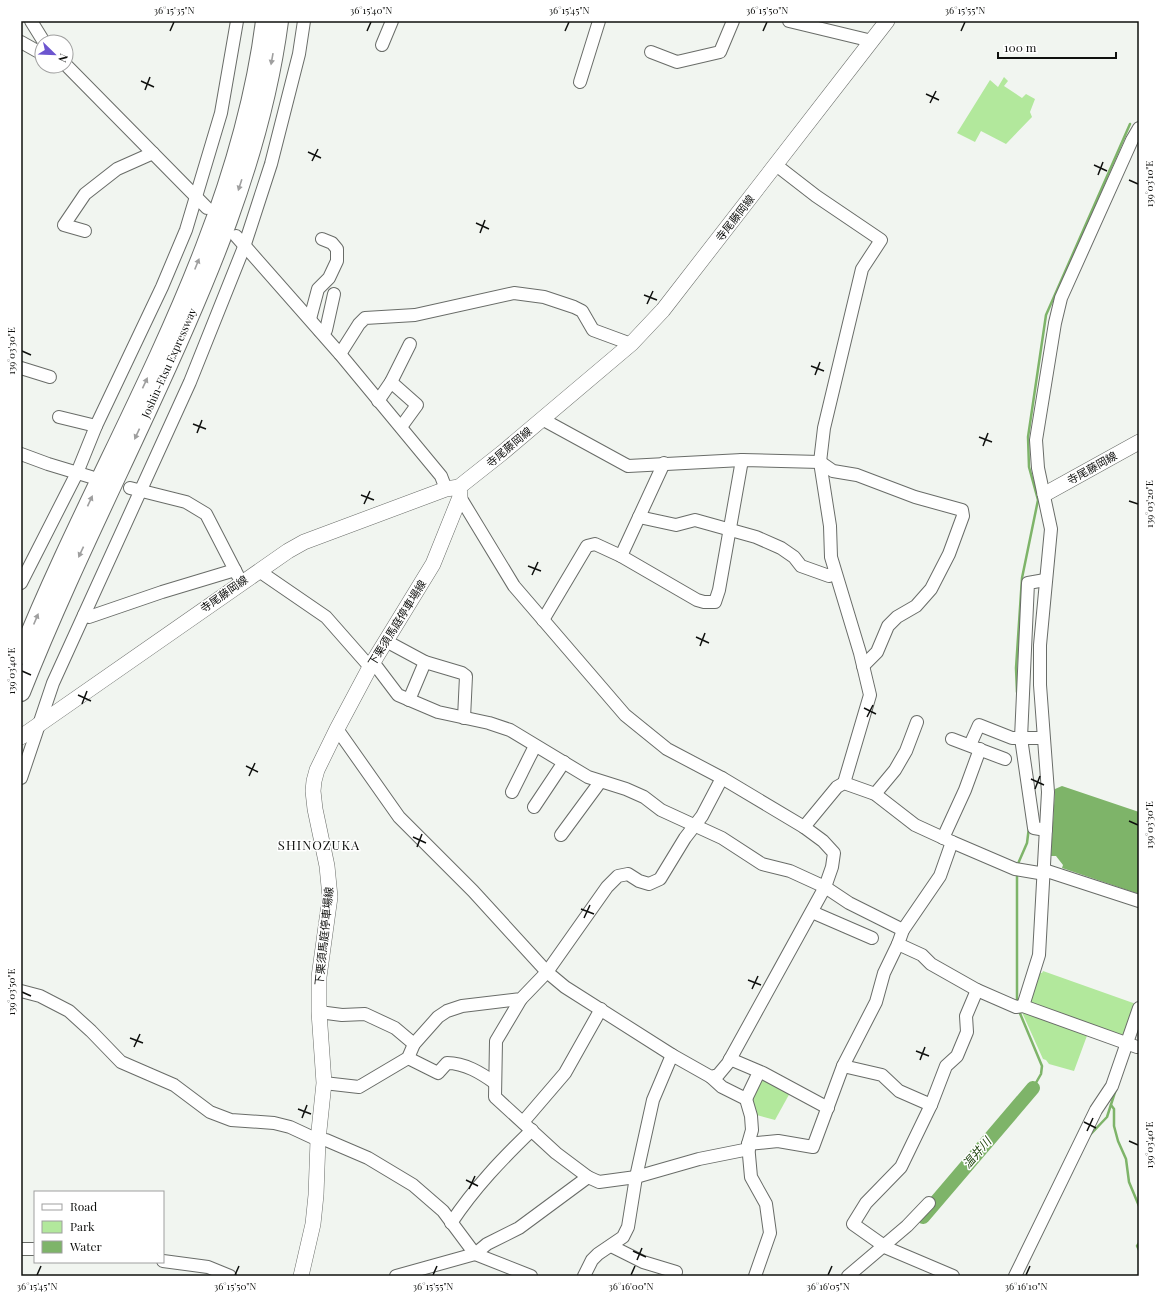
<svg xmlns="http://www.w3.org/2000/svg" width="1160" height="1297" font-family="'Playfair Display','Noto Sans JP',serif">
<rect width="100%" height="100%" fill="#f1f5f0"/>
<g fill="#b2e89c">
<path d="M1004,77L1008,81L1004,86L1022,98L1026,94L1035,99L1030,112L1032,117L1006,144L981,131L975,142L957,133L990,80L998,87Z"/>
<path d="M1043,971L1136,1004L1126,1033L1120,1036L1031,1006L1028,1000L1037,972L1042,973Z"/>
<path d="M1021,1010L1088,1033L1074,1071L1049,1064L1046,1060L1043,1059Z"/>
<path d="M760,1075L791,1091L775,1120L753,1114L748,1100Z"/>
</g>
<path fill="#7eb469" d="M1062,786L1139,812V894L1062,868L1063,865L1056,856H1051L1055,789Z"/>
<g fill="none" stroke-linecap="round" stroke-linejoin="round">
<g stroke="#7eb469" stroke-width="2.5">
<path d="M1017,692L1016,668L1022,578L1038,500L1029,467L1028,437L1046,315L1130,124"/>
<path d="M1017,866L1027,843L1029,827"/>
<path d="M1017,1001V873"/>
<path d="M1019,1011L1042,1066L1041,1074L1033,1088"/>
<path d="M1111,1105L1114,1109V1126L1118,1141L1126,1159L1129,1182L1139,1206"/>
<path d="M1089,1136L1107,1117L1116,1089"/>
<path d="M1139,1243L1137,1246L1139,1250"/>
</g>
<path stroke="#7eb469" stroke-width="14" d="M923,1217L1033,1088"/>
<defs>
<g id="minor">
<path d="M31,21L44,42"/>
<path d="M789,21L872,41"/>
<path d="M21,42L37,51L42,48"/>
<path d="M382,45L392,21"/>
<path d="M651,52L677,62L720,52L733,21"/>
<path d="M66,65L207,208"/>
<path d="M580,82L599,21"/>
<path d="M776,165L816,196L881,240L862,269L824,428L820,462L830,526L831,557L860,653L870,695L844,783"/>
<path d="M85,231L64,225L85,194L117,169L153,153"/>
<path d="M236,236L340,354L441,476L446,489"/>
<path d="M310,319L318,289L329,278L337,261V249L332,243L322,239"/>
<path d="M320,331L326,330L334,294"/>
<path d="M340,354L359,324L365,318L415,315L514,293L544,297L574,307L582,311L593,330L631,344"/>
<path d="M21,368L50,377"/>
<path d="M391,382L417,405L401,427"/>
<path d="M378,401L391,382L410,344"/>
<path d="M59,417L96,426"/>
<path d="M542,419L628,466L742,460L820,462L833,471L857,475L915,497L962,510L963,516L949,554L931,589L916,606L897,617L888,626L877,652L863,666"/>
<path d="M21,454L48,464L91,477"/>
<path d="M130,488L186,502L206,514L238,576"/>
<path d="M460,497L514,586L625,715L667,749L722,778L804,827L823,841L834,853L832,867L825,887L728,1063L718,1075L711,1077L672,1055L653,1100L636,1177L628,1227L623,1237L598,1254L592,1260L584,1276"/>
<path d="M639,517L676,525L695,520L756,537L781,548L794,557L801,566L829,576L834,572"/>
<path d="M621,556L664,463"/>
<path d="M259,571L326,617L370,667"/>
<path d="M1045,580L1028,583L1021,738L1034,828L1046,830"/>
<path d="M21,583L77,473L96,426L162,287L186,230L221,113L237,21"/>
<path d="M84,615L89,617L162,592L235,570"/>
<path d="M543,620L587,546L595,544L621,556L697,600L704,602H715L719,590L742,460"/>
<path d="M386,641L425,662L462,673L466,676L464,718"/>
<path d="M373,662L398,695L438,712L489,723L510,730L588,777L626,789L644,797L661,810L722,838L762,864L790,871L825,887L849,903L903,930"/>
<path d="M409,700L425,662"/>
<path d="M337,729L399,817L473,891L547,972L565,987L672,1055"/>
<path d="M952,739L1005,759"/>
<path d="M970,745L979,725L1012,738H1043"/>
<path d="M21,778L53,683L190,382L244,247L271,164L299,54L304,21"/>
<path d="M512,792L535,746"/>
<path d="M875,794L895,770L906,751L917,722"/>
<path d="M534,807L564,762"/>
<path d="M804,827L837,787L844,783L875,794L915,825L952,842L1015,869L1039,873L1044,870L1139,901"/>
<path d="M561,835L600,782"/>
<path d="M943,838L965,790L980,749"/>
<path d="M952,842L940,876L903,930L898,944L922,955L931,964L977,990L1016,1007L1023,1006L1137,1047"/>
<path d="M812,912L872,938"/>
<path d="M21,991L40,996L69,1011L91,1031L121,1062L174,1085L210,1112L231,1120L274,1123L290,1127L318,1140H326L368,1158L413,1185L443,1211L475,1254L531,1276"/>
<path d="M521,999L496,1041L495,1097L556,1153L588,1177"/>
<path d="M1023,1006L1039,955L1048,792L1040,685V645L1051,529L1038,468L1036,440L1055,323L1061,298L1132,140L1139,128"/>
<path d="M319,1012L342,1015L365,1014L395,1028L414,1044"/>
<path d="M408,1058L438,1073L447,1063C465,1063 481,1073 495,1083"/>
<path d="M730,1059L763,1073L828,1108"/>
<path d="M843,1066L882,1075L899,1091L931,1105"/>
<path d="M711,1077L722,1087L746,1099L751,1116L752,1130L748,1144L751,1177L766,1204L770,1233L755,1276"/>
<path d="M324,1083L359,1087L408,1058L414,1044L438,1017L447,1011L462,1006L521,999L547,972L607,887L618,876L628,874L639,881L649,884L660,879L685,838L702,816L722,778"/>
<path d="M746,1099L759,1072"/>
<path d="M523,1122L565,1073L601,1009"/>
<path d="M748,1144L778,1141L813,1147L843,1066L876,1002L884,973L898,944"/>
<path d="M451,1223C475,1187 502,1159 532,1130"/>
<path d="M611,1246L643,1262L676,1272"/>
<path d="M21,1249H35"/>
<path d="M163,1261L208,1267L230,1276"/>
<path d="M396,1276L475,1254L487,1244L519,1228L588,1177L599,1182L636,1177L699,1159L749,1149"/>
<path d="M848,1276L907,1226L929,1203"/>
<path d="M953,1276L887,1248L853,1224L866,1203L901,1167L931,1105L946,1066L957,1056L967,1032L966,1016L977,990"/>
<path d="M1015,1276L1096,1110L1112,1086L1139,1008"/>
</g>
<g id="major">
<path d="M1045,494L1139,442"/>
<path d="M21,737L288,551L304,542L446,489L459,487L502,453L631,344L663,310L887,21"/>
<path d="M301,1276L313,1224L316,1195L318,1140L324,1083L319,1012V977L330,897L327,866L315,809L313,791L314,781L317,770L337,729L370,667L433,564L460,497L459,487"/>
</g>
<g id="highway">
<path d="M21,655C105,446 236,249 265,21"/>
<path d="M21,692C59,596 104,504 147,411C205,286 261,158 279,21"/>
</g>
</defs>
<use href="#minor" stroke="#696c68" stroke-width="14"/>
<use href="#major" stroke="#696c68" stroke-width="16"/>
<use href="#highway" stroke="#696c68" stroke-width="20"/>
<use href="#minor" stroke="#fff" stroke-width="12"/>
<use href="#major" stroke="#fff" stroke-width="15"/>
<use href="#highway" stroke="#fff" stroke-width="18"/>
</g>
<defs><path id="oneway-solid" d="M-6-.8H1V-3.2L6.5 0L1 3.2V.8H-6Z"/></defs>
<g fill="#9f9f9f">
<use href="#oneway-solid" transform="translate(272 59) rotate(100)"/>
<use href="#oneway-solid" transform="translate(240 185) rotate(108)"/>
<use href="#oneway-solid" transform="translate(197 264) rotate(-68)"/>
<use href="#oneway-solid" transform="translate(145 383) rotate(-65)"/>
<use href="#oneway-solid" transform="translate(137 434) rotate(115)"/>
<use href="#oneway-solid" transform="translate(90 501) rotate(-65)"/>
<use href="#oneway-solid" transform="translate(81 552) rotate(115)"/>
<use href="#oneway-solid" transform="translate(36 619) rotate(-67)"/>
</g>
<path fill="none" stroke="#0f100e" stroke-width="1.5" d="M170,31L174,22M367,31L371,22M565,31L569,22M763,31L767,22M961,31L965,22M141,81L154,87M145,90L150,77M926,94L939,100M930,103L936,91M308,152L321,158M312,161L318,149M1094,165L1107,171M1098,175L1103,162M1129,180L1138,184M476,223L489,229M480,233L485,220M644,295L657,300M647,304L653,291M22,351L31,355M811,366L824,371M815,375L820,362M193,424L206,429M197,433L202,420M979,437L992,442M983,446L988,433M361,495L374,500M1129,501L1138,504M364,504L370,491M528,566L541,571M532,575L538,562M696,637L709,643M700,646L705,633M22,671L31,675M78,695L91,701M82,704L87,691M864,708L876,714M867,717L873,705M246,766L258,772M249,776L255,763M1031,779L1044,785M1035,789L1040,776M1129,821L1138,825M413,837L426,843M417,847L422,834M581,909L594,914M584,918L590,905M748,980L761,985M752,989L758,976M22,992L31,996M130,1038L143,1043M134,1047L140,1034M916,1051L929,1056M920,1060L925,1047M298,1109L311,1114M302,1118L307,1105M1084,1122L1096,1128M1087,1131L1093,1118M1129,1141L1138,1145M466,1180L478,1186M469,1189L475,1176M633,1251L646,1257M637,1260L642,1248M37,1275L41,1266M235,1275L239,1266M433,1275L437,1266M631,1275L635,1266M828,1275L832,1266M1026,1275L1030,1266"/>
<g text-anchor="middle" stroke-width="3" stroke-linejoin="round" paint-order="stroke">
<g font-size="11" fill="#0f100e" stroke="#fff">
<text transform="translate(735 218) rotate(-52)" y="4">寺尾藤岡線</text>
<text transform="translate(169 363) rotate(-66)" y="4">Joshin-Etsu Expressway</text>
<text transform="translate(509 447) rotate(-40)" y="4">寺尾藤岡線</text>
<text transform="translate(1092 468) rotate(-29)" y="4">寺尾藤岡線</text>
<text transform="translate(224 594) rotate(-35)" y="4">寺尾藤岡線</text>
<text transform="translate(397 623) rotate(-58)" y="4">下栗須馬庭停車場線</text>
<text transform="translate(324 936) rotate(-84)" y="4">下栗須馬庭停車場線</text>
</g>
<g font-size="12" font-style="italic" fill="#234712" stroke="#fff">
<text transform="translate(977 1153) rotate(-49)" y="4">温井川</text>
</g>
<g font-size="13" letter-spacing="1" fill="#0f100e" stroke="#fff">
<text x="319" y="850">SHINOZUKA</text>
</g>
</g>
<rect width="1160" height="1297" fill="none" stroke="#ffffff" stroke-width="44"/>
<rect x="34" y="1191" width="130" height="72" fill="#ffffff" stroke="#9f9f9f"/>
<rect x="42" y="1204" width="20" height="6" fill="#ffffff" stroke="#9f9f9f"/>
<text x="70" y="1211" font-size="12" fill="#0f100e">Road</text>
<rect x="42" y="1221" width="20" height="12" fill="#b2e89c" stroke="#9f9f9f"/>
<text x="70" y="1231" font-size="12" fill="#0f100e">Park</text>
<rect x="42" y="1241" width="20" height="12" fill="#7eb469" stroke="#9f9f9f"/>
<text x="70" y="1251" font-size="12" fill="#0f100e">Water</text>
<g transform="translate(54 54) rotate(113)"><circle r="19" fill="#ffffff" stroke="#9f9f9f"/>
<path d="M0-3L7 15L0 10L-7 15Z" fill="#6c55cf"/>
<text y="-6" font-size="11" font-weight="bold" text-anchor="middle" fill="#0f100e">N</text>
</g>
<path d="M998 52v6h118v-6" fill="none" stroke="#0f100e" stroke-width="2"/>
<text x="1004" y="52" font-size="12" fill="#0f100e" stroke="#ffffff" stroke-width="3" paint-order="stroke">100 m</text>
<rect x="22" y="22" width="1116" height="1253" fill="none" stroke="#0f100e" stroke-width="1.5"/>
<g font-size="10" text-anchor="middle" fill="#0f100e">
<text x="174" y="14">36°15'35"N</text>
<text x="371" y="14">36°15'40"N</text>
<text x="569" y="14">36°15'45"N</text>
<text x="767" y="14">36°15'50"N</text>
<text x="965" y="14">36°15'55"N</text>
<text transform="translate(1149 184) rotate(-90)" y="4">139°03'10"E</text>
<text transform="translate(11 351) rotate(-90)" y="4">139°03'30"E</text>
<text transform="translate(1149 504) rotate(-90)" y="4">139°03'20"E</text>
<text transform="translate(11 671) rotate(-90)" y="4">139°03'40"E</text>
<text transform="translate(1149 825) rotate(-90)" y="4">139°03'30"E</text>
<text transform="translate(11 992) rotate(-90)" y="4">139°03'50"E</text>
<text transform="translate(1149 1145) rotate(-90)" y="4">139°03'40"E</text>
<text x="37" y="1290">36°15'45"N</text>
<text x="235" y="1290">36°15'50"N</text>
<text x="433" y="1290">36°15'55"N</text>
<text x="631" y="1290">36°16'00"N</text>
<text x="828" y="1290">36°16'05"N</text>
<text x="1026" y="1290">36°16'10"N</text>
</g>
</svg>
